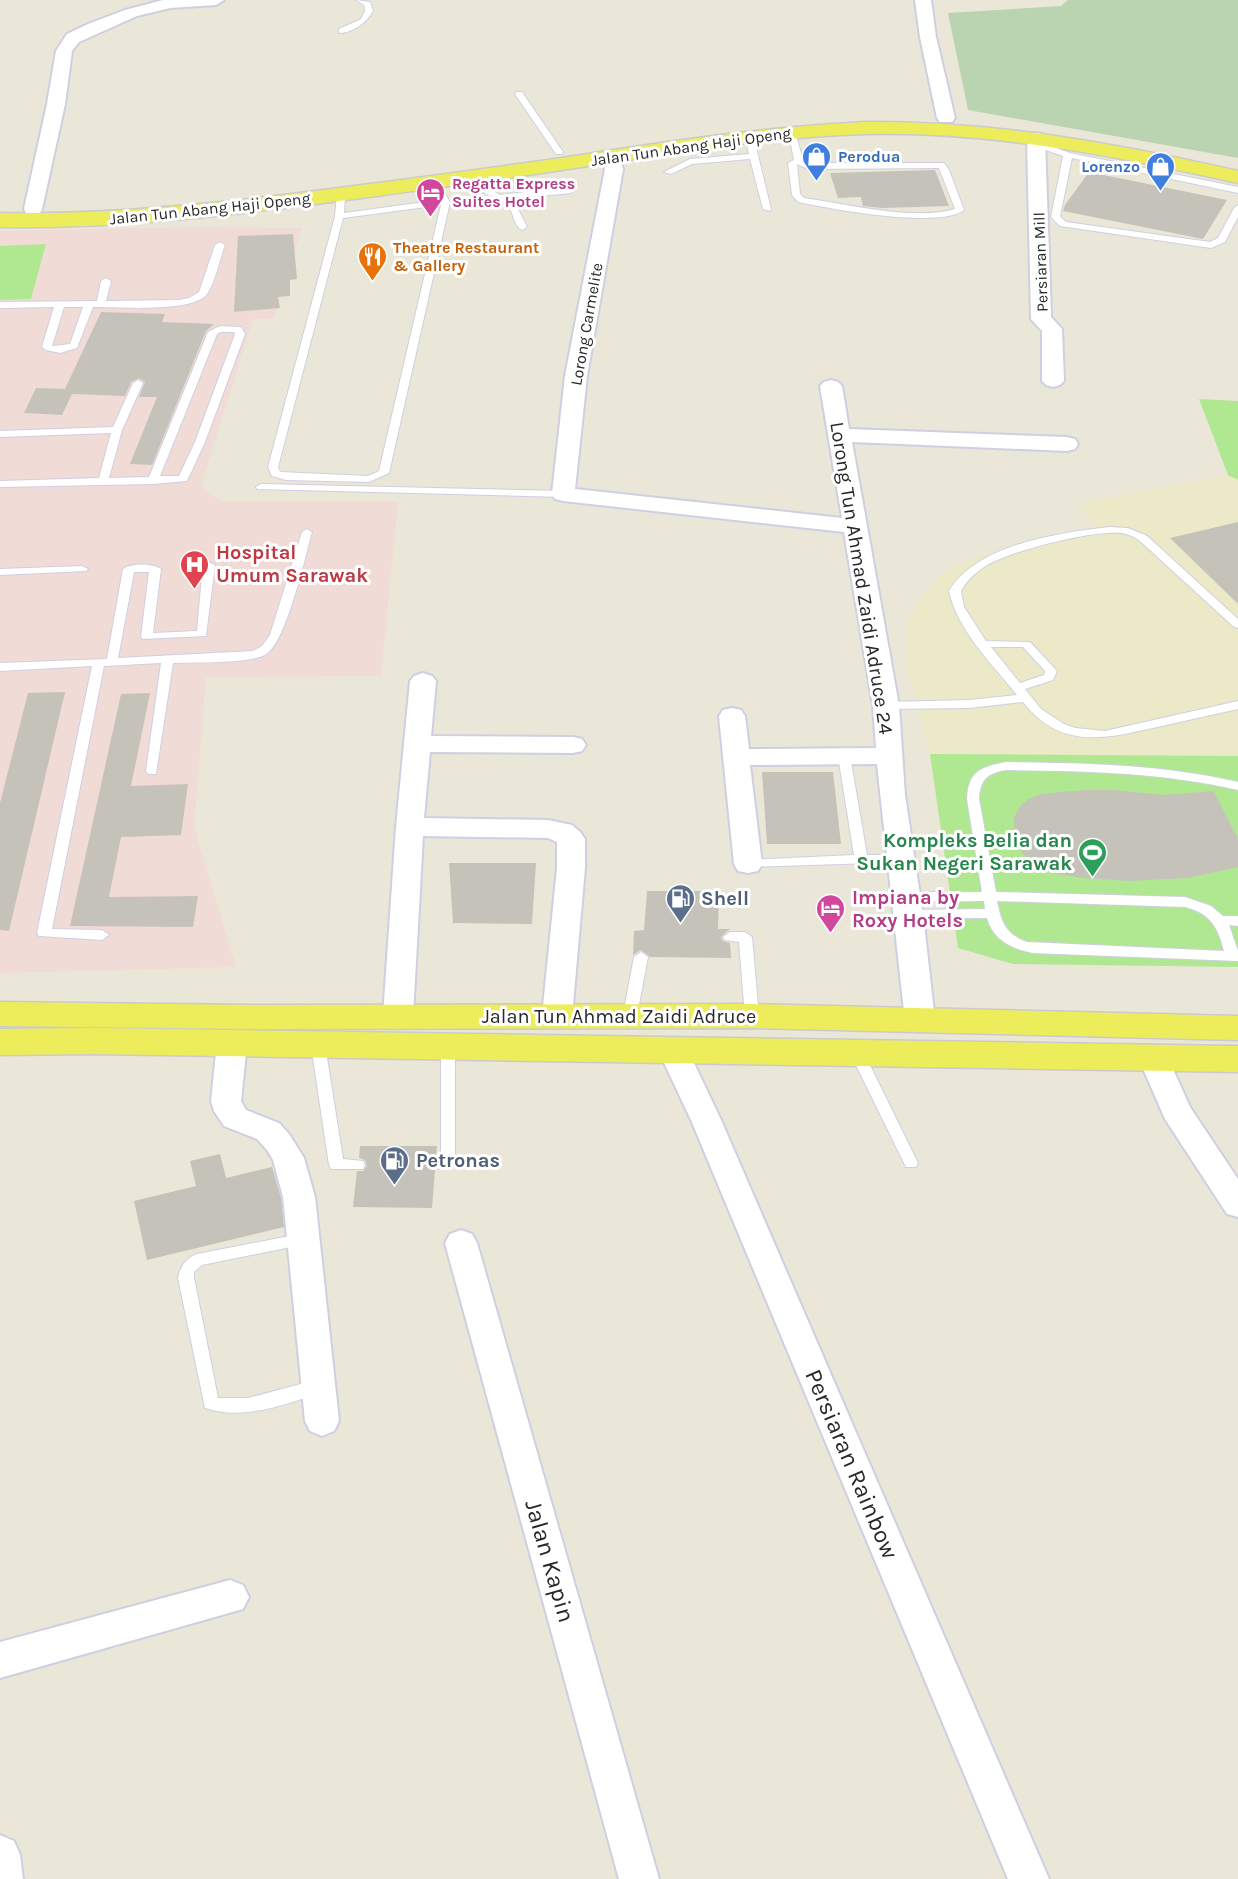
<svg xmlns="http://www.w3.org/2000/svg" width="1238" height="1879" font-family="Karla,sans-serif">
<rect width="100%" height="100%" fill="#eae7d9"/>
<path fill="#ece9c8" d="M1228,475L1238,480V756L930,754L907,668L906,626L921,598L944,572L978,556L1100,532L1076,504Z"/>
<path fill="#f1dbd6" d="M198,227L302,228L274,319H253L201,486L220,501L398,502L381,676L206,677L194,827L236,967L0,973V231Z"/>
<path fill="#bad4b1" d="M1068,0H1238V158L968,110L948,13L1061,6Z"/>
<g fill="#b0e892">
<path d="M46,244L31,299L0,300V246Z"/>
<path d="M1199,399L1238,401V480L1228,475Z"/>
<path d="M930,754L1238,756V967L1013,964L958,948Z"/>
</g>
<g fill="#c5c3b9">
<path d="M935,170L949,206L882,208L863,206L861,197L838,198L830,173Z"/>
<path d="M1089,172L1227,200L1203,239L1063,211L1065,205Z"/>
<path d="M293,234L297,279L290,280V296L278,297L280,308L234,312L238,236Z"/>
<path d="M101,312L165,314L162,322L214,324L206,331L152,465L130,464L157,397H139L145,382L139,378L131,382L125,396L72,394L62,415L24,413L36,388L65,389Z"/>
<path d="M1238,522V604L1170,538Z"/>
<path d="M65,692L9,931L0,930V803L28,693Z"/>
<path d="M150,693L131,786L188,784L181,835L121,837L109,897L198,896L193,927L70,926L121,694Z"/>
<path d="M762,772H833L841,844H767Z"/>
<path d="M1083,790H1115L1163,795L1214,791L1238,839V867L1188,878L1129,881L1083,878L1052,873L1035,866L1022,853L1015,838L1014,817L1021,805L1029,799L1041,794Z"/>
<path d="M449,863H536L532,924L453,923Z"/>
<path d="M647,891H719L718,929H730L721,937L723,941L730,943L731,958L650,957L641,950L633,955L634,931L644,930Z"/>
<path d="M360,1146H437L436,1156L431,1157L427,1162L429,1168L435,1170L432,1208L353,1207L357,1171H363L367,1166L365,1160L359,1158Z"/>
<path d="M220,1154L226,1178L272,1167L281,1198L284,1227L147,1260L134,1201L196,1186L190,1161Z"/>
</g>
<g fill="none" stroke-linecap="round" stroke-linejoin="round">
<defs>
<g id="lane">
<path d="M356,0L370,2L373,11C367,22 353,33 339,33V29L361,19L365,11L364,5Z"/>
<path d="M516,92H522L563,152L562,154H556L515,94Z"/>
<path d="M788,130L795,132L803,160L810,163H944L949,170L964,210C939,229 831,209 798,202L792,195L788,163L794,160ZM797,164L808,169L939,168L955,209C915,221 846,204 804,198L800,194Z"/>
<path d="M749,132L753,135L771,209L770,211L763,209L750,159L692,164L671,174L664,172L690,159L749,154L745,135Z"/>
<path d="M1037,141L1070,153L1238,187V193L1072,158L1060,216L1066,222L1210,242L1218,238L1234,208L1238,205V217L1225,242L1211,248L1060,226L1051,217L1063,156L1034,146L1033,144Z"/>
<path d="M475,175H481L490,189L500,195L571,187L575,190L571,193L510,199L515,203L527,227L522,230C513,225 514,213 508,206C498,195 474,197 475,175Z"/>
<path d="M434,180L437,181L450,202L389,473L369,482L286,480L272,476L268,467L335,216L337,194L341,191L345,194L344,213L440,200L430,183ZM441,205L379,471L368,476L280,472L278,467L343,218Z"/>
<path d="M220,242L225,245C220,258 215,283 207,294C193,313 117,307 93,307L77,348L60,353L46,350L42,347L54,307L0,308V302L97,301L101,281L106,278L111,281L106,301L179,300L189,298L199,292L215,245ZM64,307H83L70,344L54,346H52Z"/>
<path d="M220,326L241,327L245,334L205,442L187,481L153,484L0,487V481L99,478L111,433L0,437V431L113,427L133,383L138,380L143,383L122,430L109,478L149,477L208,332ZM221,332H234L235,334L195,442L179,476H160L217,334Z"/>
<path d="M261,484L563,491L568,494L563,497L257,489L256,487Z"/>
<path d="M1109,527L1128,528L1147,536L1238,619V628L1234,627L1139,540C1134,537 1128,534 1122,533C1090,530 1015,550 987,565C976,572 967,580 961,591L964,607L986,641L1030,642L1057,671L1053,680L1025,689L1041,709L1064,724L1075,728L1105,731L1238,701V709C1211,715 1184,721 1157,727C1104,739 1061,750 1023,702L969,708L882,709L880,706L882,703L886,702L969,700L1017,695C993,665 957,630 949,591C977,544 1059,533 1109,527ZM991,647H1023L1045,671L1044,675L1020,683Z"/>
<path d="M307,529L312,532C305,557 286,644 265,655C245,664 197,662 173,663L156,774H148L146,771L161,663L104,666L52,929L102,930L109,935L102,940L39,936L37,933L92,666L0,671V663L107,659L123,569C132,563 152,563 161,569L153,633L197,631L203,565L209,562L215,565L206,636L143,639L141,637L149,572H134L118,658L253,651L262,646L270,635L302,532Z"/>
<path d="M82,566L88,569L86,571L0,575V569Z"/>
<path d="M844,752L850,756L867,855H900L905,856L906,859L905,862L743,867L741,864L743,861L748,860L854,855L838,756Z"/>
<path d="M1006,762C1084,763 1161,764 1238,782V790C1161,772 1084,771 1006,770C987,773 980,780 979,799L996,892L1185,897L1211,906L1223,916H1238V926L1229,925L1238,951V961L1033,953C1012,949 993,940 987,918H904L902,915L904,912L909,910L985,909L984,901L906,902L899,897L906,892H982L967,799C968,771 981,767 1006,762ZM997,901L1185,907C1210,913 1218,927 1224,951L1027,942C1005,934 1001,921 997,901Z"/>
<path d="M730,932H745L752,937L759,1016L757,1020H747L745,1016L739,942L725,940L723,937Z"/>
<path d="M641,952L648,957L637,1015L635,1019H625L623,1015L634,957Z"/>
<path d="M318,1040L323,1041L325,1045L343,1159L363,1161L365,1165L363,1169H331L329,1165L311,1045L313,1041Z"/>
<path d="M448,1041L453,1042L455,1046V1163L453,1167C446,1169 438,1169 431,1167L429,1163L431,1159L441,1157V1046L443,1042Z"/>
<path d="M857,1048L862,1049L864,1053L918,1163L916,1167H906L904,1163L850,1053L852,1049Z"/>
<path d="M305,1233L310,1235L313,1239L310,1243L202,1265L194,1272V1278L218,1398H248L319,1379L325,1381L327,1386L325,1391C288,1404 243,1421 205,1408L178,1278C180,1267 186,1258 197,1254Z"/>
</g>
<g id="street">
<path d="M163,0H224L216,5L170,8L137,16L79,42L72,51L65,104L42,209L40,213H26L24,209L47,104L56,51L67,34L88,24L125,10Z"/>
<path d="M915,0H931L936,37L955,118L952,122H940L937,118L920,37Z"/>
<path d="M1036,133L1042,134L1045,138L1051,317L1062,329L1064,381L1060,385L1053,387L1046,385L1042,381V331L1031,319L1027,138L1030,134Z"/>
<path d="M610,151L616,152L623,169L587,376L575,489L842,518L820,386L824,382L831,380L838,382L842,386L849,429L1067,437L1075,439L1078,444L1075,449L1067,451L852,442L899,706L905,795L923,915L935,1021L930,1029L920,1032L910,1029L905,1021L877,764L750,765L762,864L758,871L748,873L738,871L734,864L719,716L723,710L732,708L741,710L745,716L749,749L876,748L873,706L844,532L563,501L555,499L552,494L565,376L605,169L601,156L604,152Z"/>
<path d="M423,673L432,676L436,681L431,736L573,737L582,739L586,745L582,751L573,753L430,752L424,818L548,820L572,825L581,833L585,839V868L572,1016L567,1024L557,1027L547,1024L542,1016L557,868V842L548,838L423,836L413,1016L408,1024L398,1027L388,1024L383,1016L396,827L410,681L414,676Z"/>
<path d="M232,1032L243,1035L247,1043L241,1101L246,1110L279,1123L289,1134L304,1158L315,1197L339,1421L334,1431L322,1436L310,1431L305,1421L283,1197L273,1160L267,1150L257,1139L224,1126L214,1111L211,1101L217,1043L221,1035Z"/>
<path d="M673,1039L684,1042L721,1120L1049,1879H1008L691,1120L658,1050L662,1042Z"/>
<path d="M1153,1046L1164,1049L1190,1107L1238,1179V1217L1227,1214L1165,1119L1138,1057L1142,1049Z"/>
<path d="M461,1230L472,1234L477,1243L659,1879H619L445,1243L450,1234Z"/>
<path d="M230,1580L243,1585L249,1597L243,1609L0,1678V1642Z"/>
<path d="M0,1835L14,1841L20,1855L23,1879H0Z"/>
</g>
<g id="primary">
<path d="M866,122C993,121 1115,143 1238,171V183C1116,156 992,131 866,134C761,137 658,156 555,171C491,181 426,189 362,198C242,214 122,229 0,227V213C122,215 241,201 362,185C426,177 491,168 555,159C659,143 761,127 866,122Z"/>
<path d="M0,1002L253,1005L752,1004L1238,1016V1040L752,1028L253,1029L0,1026Z"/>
<path d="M94,1028L1238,1046V1072L94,1054L0,1055V1029Z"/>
</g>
</defs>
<use href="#lane" stroke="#cfcfe1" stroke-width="2"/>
<use href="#street" stroke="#cfcfe1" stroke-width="4"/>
<use href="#primary" stroke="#cbcbcb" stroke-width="3"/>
<use href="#lane" fill="#fff" fill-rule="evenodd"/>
<use href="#street" fill="#fff" fill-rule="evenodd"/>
<use href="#primary" fill="#eded5b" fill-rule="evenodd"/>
</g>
<defs>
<symbol id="shop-pin" viewBox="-11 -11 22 30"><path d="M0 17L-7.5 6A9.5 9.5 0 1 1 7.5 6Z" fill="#3f7fe0" stroke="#fff"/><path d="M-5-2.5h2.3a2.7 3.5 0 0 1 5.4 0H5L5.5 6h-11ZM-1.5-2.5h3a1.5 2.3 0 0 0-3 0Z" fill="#fff"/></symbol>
<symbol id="hotel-pin" viewBox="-11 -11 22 30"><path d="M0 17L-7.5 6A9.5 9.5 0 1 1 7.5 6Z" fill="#d1479c" stroke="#fff"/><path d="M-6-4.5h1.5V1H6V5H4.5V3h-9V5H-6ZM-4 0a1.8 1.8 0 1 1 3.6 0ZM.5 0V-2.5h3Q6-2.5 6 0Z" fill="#fff"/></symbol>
<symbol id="restaurant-pin" viewBox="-11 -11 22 30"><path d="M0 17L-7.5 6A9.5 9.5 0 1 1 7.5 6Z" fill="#e8710a" stroke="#fff"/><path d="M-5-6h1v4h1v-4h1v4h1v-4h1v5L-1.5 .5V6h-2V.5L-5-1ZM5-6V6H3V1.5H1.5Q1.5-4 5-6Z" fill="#fff"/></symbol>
<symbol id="hospital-pin" viewBox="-11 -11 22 30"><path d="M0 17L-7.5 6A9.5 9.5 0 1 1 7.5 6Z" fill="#e0444e" stroke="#fff"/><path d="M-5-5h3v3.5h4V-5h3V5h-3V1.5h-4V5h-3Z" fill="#fff"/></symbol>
<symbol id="stadium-pin" viewBox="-11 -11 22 30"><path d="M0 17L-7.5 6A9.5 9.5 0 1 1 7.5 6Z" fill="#2e9e5b" stroke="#fff"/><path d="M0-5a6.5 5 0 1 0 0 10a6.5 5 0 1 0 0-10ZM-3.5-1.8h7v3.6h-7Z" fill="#fff"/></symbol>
<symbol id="fuel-pin" viewBox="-11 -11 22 30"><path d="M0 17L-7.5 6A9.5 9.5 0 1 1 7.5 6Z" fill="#5c6f8a" stroke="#fff"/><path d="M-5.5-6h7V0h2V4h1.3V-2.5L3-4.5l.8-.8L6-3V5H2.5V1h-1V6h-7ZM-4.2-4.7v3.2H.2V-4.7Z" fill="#fff"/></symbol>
</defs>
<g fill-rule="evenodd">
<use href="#shop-pin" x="800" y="140" width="33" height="45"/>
<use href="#shop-pin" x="1144" y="150" width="33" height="45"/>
<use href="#hotel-pin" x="414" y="176" width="33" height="45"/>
<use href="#restaurant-pin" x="356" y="240" width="33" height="45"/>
<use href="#hospital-pin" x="178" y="548" width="33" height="45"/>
<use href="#stadium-pin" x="1076" y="836" width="33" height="45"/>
<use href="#fuel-pin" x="664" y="882" width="33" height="45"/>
<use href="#hotel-pin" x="814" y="892" width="33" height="45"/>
<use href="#fuel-pin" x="378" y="1144" width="33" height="45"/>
</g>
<g text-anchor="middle" stroke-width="6" stroke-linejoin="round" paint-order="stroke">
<g font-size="16" fill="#282828" stroke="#fff">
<text transform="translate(691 146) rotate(-8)" y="6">Jalan Tun Abang Haji Openg</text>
<text transform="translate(210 208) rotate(-6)" y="6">Jalan Tun Abang Haji Openg</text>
<text transform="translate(1040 262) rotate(-92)" y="6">Persiaran Mill</text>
<text transform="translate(586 324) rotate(-80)" y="6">Lorong Carmelite</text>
</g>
<g font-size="16" font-weight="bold" fill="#366cbe" stroke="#fff" text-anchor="start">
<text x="838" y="162">Perodua</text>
<text x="1140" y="172" text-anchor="end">Lorenzo</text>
</g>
<g font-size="16" font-weight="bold" fill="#b23c85" stroke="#fff" text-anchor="start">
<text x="452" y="189">Regatta Express<tspan x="452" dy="18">Suites Hotel</tspan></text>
</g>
<g font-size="16" font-weight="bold" fill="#c56008" stroke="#fff" text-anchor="start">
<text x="393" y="253">Theatre Restaurant<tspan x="393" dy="18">&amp; Gallery</tspan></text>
</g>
<g font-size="20" font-weight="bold" fill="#be3a42" stroke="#fff" text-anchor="start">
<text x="216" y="559">Hospital<tspan x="216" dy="23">Umum Sarawak</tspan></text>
</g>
<g font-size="20" fill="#282828" stroke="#fff">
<text transform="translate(862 578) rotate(81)" y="7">Lorong Tun Ahmad Zaidi Adruce 24</text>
<text x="619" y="1023">Jalan Tun Ahmad Zaidi Adruce</text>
</g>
<g font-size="20" font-weight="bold" fill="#27864d" stroke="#fff" text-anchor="end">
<text x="1072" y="847">Kompleks Belia dan<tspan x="1072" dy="23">Sukan Negeri Sarawak</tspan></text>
</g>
<g font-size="20" font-weight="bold" fill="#b23c85" stroke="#fff" text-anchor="start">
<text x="852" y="904">Impiana by<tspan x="852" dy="23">Roxy Hotels</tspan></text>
</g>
<g font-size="20" font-weight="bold" fill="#4e5e75" stroke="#fff" text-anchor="start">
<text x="701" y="905">Shell</text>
<text x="416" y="1167">Petronas</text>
</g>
<g font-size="24" fill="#282828" stroke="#fff">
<text transform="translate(852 1464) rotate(67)" y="8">Persiaran Rainbow</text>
<text transform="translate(550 1561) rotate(74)" y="8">Jalan Kapin</text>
</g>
</g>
</svg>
